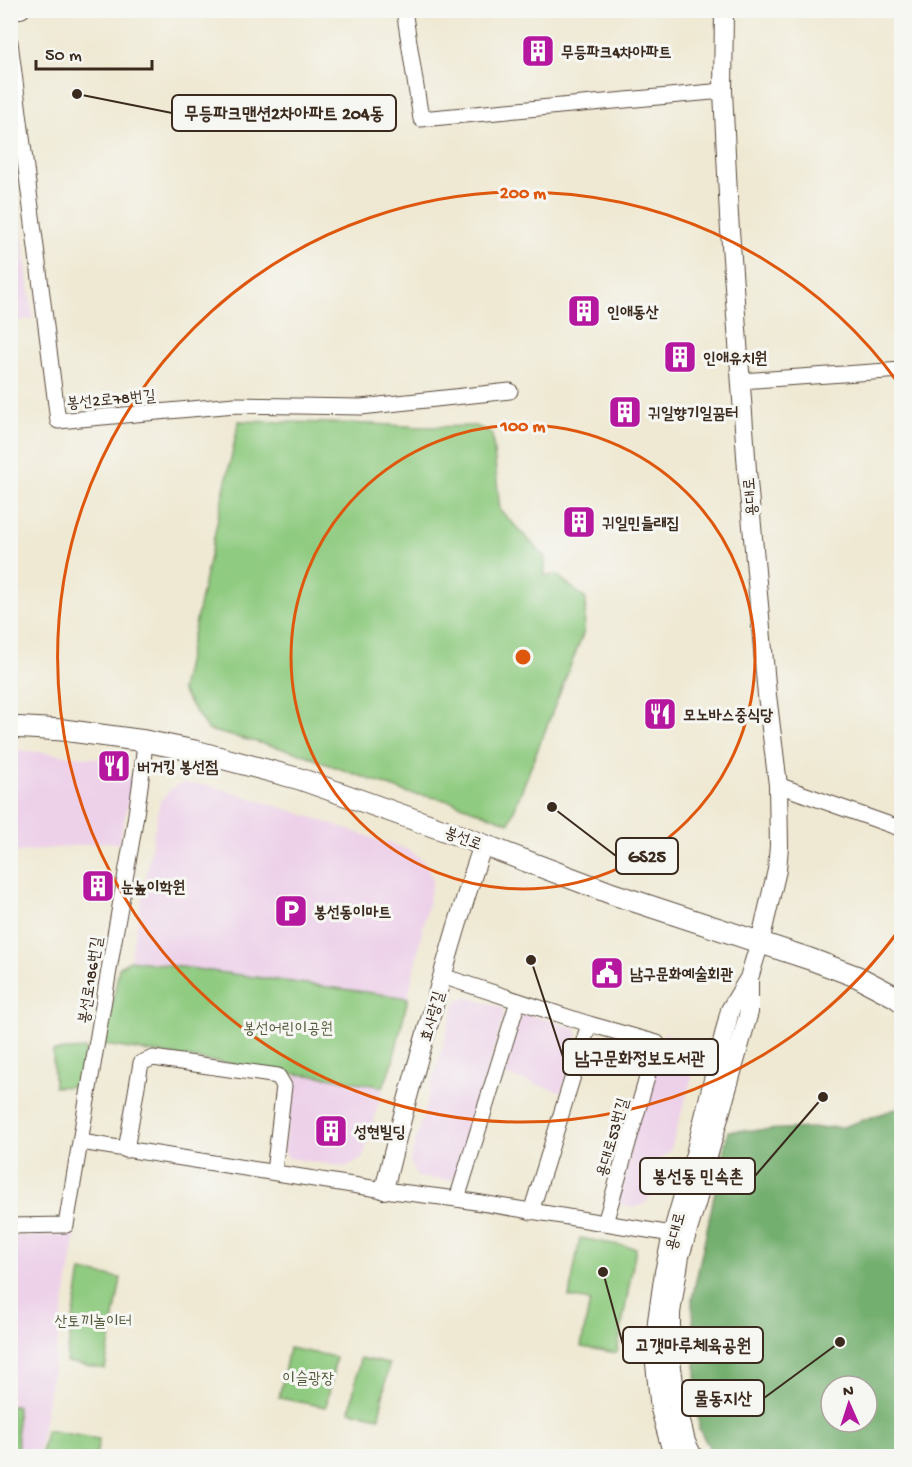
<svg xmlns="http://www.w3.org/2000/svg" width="912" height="1467" font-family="'Gochi Hand','Poor Story',sans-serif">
<rect width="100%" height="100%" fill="#f6f6f2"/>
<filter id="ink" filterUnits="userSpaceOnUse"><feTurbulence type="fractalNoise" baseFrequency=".0167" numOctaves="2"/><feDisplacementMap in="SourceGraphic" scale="12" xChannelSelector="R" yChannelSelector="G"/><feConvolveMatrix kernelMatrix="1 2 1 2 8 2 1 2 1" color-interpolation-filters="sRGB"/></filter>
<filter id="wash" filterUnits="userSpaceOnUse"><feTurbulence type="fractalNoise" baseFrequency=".008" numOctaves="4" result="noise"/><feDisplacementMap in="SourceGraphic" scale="24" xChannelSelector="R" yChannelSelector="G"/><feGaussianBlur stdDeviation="1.35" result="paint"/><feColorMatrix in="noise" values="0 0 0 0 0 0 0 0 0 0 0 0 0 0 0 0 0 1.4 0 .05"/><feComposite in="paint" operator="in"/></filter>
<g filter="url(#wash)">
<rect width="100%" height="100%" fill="#efe9d3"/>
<g fill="#edd1e9">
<path d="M10,147L33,319L11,321H10Z"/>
<path d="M11,749L119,761L133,780L119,844L107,842L11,853Z"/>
<path d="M183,783L212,786L311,817L409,850L426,863L433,880L408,998L130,960L160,801L172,788Z"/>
<path d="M467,997L502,1008L504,1015L455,1178L449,1180L417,1177L410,1161L455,1003Z"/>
<path d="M526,1014L574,1028L578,1035L562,1092L504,1075L520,1018Z"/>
<path d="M664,1033L701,1046L671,1149L662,1159L651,1196L644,1204L633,1208L620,1204L616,1195Z"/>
<path d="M296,1074L327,1077L383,1087L363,1158L346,1167L289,1158L283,1149Z"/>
<path d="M76,1235L38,1456H11L10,1236Z"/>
</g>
<g fill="#8fcb80" stroke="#657a4f" stroke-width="1.5">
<path d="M239,421L375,424L419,427L476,426L492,433L500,510L545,557V576L557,575L586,599L584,631L509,823L453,802L432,797L408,793L321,762L304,754L208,730L181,690Z"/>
<path d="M130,960L408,998L392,1065L383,1087L327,1077L296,1074L105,1045L119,968Z"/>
<path d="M86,1049L79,1086L54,1087L53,1051Z"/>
<path d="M580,1238L636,1248L617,1353L581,1347L590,1301L569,1297Z"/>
<path d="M81,1271L121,1278L105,1369L66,1362Z"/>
<path d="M289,1348L336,1357L326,1407L279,1398Z"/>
<path d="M360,1358L389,1364L379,1417L350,1411Z"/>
<path d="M10,1406H17L18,1456H11Z"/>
<path d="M46,1430L99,1439L96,1456H41Z"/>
</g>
<path fill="#73af6e" stroke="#576c46" stroke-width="1.5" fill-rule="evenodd" d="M901,1107V1456H714L699,1429L692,1299L728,1131L843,1127ZM831,1386H867V1422H831Z"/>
</g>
<g filter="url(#ink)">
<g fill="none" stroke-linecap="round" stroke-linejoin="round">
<defs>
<g id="minor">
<path d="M404,10L421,119L723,91"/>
<path d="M10,12L22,10"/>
<path d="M10,42L58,421L235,405L361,407L510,391"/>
<path d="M740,381L902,370"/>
<path d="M778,785L902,829"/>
<path d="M442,976L589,1024L657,1043L605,1223"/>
<path d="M81,1142L384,1190L457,1199L672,1234"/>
<path d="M126,1150L141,1063L153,1058L278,1076L284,1086L274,1172"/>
<path d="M457,1199L518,1001"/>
<path d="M531,1212L589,1024"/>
<path d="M10,1226L66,1225C82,1134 96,1043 112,952C124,881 139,812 145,741"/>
</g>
<g id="tertiary">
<path d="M384,1190C398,1131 414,1074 431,1016C447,959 463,901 483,845"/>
<path d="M673,1456L660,1409L655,1364L657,1321L664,1272L672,1234L695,1154L730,1010L749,978L760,942L777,870L779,846L778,785L767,695L747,470L729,216L723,91L724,10"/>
<path d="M693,1456L686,1442L677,1404L671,1361V1313L680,1256L697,1201L709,1153L749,1012V980"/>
</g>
<path id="secondary" d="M10,727L63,730L145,741L195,751L300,779L455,834L613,894L810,959L858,977L896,997L902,1002"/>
</defs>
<use href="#minor" stroke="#564739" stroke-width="17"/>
<use href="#tertiary" stroke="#564739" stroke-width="20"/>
<use href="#secondary" stroke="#564739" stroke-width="23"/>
<use href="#minor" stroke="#fff" stroke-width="15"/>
<use href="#tertiary" stroke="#fff" stroke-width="18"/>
<use href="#secondary" stroke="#fff" stroke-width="21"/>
</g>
</g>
<g fill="none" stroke="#df570d" stroke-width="3">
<circle cx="523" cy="657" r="232"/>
<path d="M899 930A465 465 0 1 1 899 384"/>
</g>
<defs>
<symbol id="building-square" viewBox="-11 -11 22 22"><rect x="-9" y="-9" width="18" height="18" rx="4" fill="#b5179e" stroke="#f6f6f2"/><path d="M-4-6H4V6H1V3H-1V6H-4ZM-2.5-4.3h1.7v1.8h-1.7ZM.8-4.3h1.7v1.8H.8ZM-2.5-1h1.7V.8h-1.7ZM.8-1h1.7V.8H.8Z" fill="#fff"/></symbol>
<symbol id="restaurant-square" viewBox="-11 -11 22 22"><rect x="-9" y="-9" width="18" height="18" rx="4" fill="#b5179e" stroke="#f6f6f2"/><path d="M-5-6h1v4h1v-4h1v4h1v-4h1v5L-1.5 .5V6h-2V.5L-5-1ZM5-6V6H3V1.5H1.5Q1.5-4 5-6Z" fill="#fff"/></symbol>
<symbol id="parking-square" viewBox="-11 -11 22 22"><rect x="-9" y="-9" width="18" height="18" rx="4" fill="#b5179e" stroke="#f6f6f2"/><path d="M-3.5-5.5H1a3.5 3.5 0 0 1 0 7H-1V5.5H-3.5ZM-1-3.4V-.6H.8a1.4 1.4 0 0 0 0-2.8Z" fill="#fff"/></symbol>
<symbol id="civic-square" viewBox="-11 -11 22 22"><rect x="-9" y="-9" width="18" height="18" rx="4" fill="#b5179e" stroke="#f6f6f2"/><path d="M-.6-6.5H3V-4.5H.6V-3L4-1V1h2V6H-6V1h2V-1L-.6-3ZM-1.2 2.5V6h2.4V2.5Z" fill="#fff"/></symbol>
</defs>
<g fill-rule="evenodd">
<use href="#building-square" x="519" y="32" width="38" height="38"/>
<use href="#building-square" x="565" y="292" width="38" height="38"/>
<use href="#building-square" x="661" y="338" width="38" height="38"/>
<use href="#building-square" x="606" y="393" width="38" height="38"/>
<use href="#building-square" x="560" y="503" width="38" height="38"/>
<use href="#restaurant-square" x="641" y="695" width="38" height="38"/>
<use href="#restaurant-square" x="95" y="747" width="38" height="38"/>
<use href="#building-square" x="79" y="867" width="38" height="38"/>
<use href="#parking-square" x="272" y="892" width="38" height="38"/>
<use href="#civic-square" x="588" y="954" width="38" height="38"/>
<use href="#building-square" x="312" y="1112" width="38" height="38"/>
</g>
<g text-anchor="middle" stroke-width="6" stroke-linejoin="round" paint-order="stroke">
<g font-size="16" font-weight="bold" fill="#3b2a1e" stroke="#f6f6f2" text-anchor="start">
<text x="561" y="57">무등파크4차아파트</text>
<text x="607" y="317">인애동산</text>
<text x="703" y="363">인애유치원</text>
<text x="648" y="418">귀일향기일꿈터</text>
<text x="602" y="528">귀일민들래집</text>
<text x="683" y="720">모노바스중식당</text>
<text x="137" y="772">버거킹 봉선점</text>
<text x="121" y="892">눈높이학원</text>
<text x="314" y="917">봉선동이마트</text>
<text x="630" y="979">남구문화예술회관</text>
<text x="354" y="1137">성현빌딩</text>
</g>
<g font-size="16" fill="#3b2a1e" stroke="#f6f6f2">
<text transform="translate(111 398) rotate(-5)" y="6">봉선2로78번길</text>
<text transform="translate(749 497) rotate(-95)" y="6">용대로</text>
<text transform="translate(464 837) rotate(21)" y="6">봉선로</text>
<text transform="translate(89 980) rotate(-81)" y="6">봉선로186번길</text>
<text transform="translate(431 1016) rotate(-74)" y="6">효사랑길</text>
<text transform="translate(611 1137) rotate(-74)" y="6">용대로53번길</text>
<text transform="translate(674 1231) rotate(-76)" y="6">용대로</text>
</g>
<g font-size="16" fill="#545a3b" stroke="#f6f6f2">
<text x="288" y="1033">봉선어린이공원</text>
<text x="93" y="1326">산토끼놀이터</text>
<text x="308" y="1383">이슬광장</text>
</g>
</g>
<circle cx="523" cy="657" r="9" fill="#df570d" stroke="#f6f6f2" stroke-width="3"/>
<g font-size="18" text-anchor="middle" font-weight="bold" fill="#df570d" stroke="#f6f6f2" stroke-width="6" stroke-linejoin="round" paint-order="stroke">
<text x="523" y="198">200 m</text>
<text x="523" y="431">100 m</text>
</g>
<path fill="none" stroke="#3b2a1e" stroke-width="2" d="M77 94L172 113M552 807L616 856M531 960L563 1057M823 1097L755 1176M603 1272L623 1345M840 1342L764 1398"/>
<g fill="#3b2a1e" stroke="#f6f6f2" stroke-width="2">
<circle cx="77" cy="94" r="6"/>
<circle cx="552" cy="807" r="6"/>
<circle cx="531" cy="960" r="6"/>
<circle cx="823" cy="1097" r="6"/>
<circle cx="603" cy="1272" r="6"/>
<circle cx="840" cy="1342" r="6"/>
</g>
<g fill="#f6f6f2" stroke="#3b2a1e" stroke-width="2">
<rect x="172" y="95" width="224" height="36" rx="6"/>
<rect x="616" y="838" width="62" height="36" rx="6"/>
<rect x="563" y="1039" width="155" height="36" rx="6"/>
<rect x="640" y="1158" width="115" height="36" rx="6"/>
<rect x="623" y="1327" width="140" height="36" rx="6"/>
<rect x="682" y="1380" width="82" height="36" rx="6"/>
</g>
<g font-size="18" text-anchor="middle" font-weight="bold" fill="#3b2a1e">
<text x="284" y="119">무등파크맨션2차아파트 204동</text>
<text x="647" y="862">GS25</text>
<text x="640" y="1064">남구문화정보도서관</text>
<text x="698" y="1182">봉선동 민속촌</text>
<text x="693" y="1351">고갯마루체육공원</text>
<text x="723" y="1404">물동지산</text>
</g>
<rect width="912" height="1467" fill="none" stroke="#f6f6f2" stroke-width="36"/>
<g transform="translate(849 1404) rotate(357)"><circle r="28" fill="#f6f6f2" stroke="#aba49d" stroke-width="1.5"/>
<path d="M0-4.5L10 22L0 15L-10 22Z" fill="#b5179e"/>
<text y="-9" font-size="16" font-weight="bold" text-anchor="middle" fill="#3b2a1e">N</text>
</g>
<path d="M36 60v9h116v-9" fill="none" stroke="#3b2a1e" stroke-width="3"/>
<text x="45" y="60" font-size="18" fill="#3b2a1e" stroke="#f6f6f2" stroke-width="4.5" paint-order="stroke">50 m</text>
</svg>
